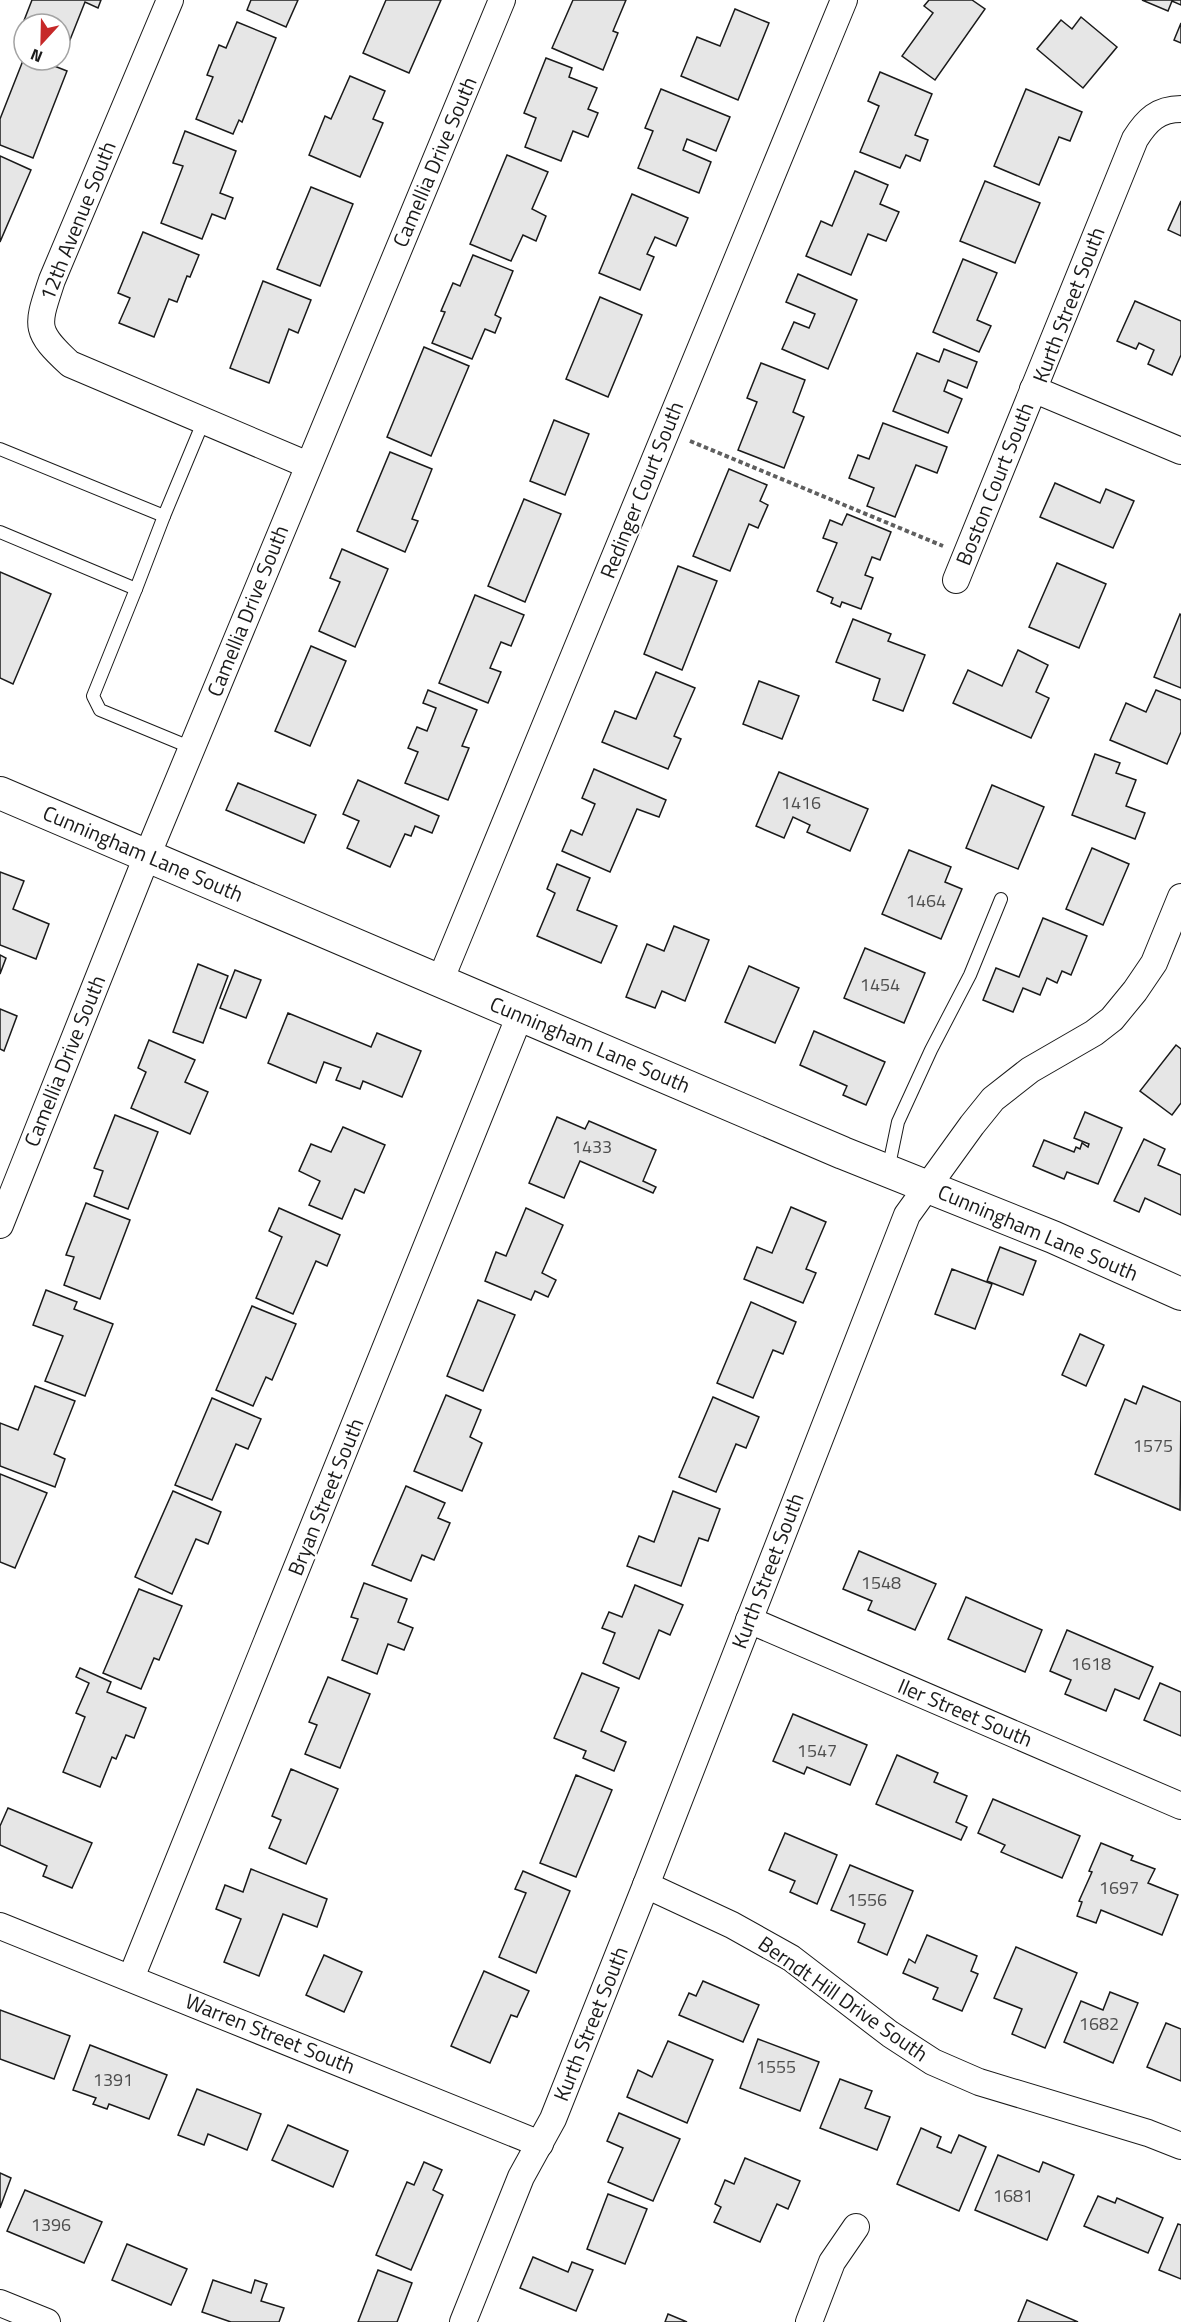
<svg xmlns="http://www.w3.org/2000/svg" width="1181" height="2322" font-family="'Titillium Web',sans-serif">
<rect width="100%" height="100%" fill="#fff"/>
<g fill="#e6e6e6" stroke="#1a1a1a" stroke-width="1.5">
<path d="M32,0H101L98,8L85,2L64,55L60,53V24H24V39L18,36Z"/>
<path d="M251,0H298L286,27L247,10Z"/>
<path d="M386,0H441L409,73L363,53Z"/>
<path d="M573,0H626L613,31L618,33L603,70L552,48Z"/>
<path d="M929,0H972L985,9L935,80L902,56L933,13L924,6Z"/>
<path d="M1142,0H1181V5L1172,1L1168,11Z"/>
<path d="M735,9L769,23L738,100L681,76L697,37L720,46Z"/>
<path d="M1081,17L1117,47L1083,88L1037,49L1061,20L1072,29Z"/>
<path d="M237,22L276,38L242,122L239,120L233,134L196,119L213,77L207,75L219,45L226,48Z"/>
<path d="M1181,23V43L1174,40Z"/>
<path d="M24,58V60H39L67,71L33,158L0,145V119Z"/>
<path d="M546,58L572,68L569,77L597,88L588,109L598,113L588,137L573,131L561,161L525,147L536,118L524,113Z"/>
<path d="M880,72L932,94L915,135L928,140L920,161L906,155L900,168L860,152L879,106L868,101Z"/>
<path d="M350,76L385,91L373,119L383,123L360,177L309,155L325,116L331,119Z"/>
<path d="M661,89L730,117L716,151L687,139L683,150L711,162L699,193L638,168L653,131L645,128Z"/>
<path d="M1026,89L1082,112L1070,141L1059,137L1039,185L994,166Z"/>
<path d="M185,131L236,151L220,193L233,198L225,219L212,214L202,239L161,223L183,166L173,163Z"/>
<path d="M507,155L548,172L532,209L546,216L536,241L523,235L511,261L470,244Z"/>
<path d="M0,156L31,170L0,242Z"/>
<path d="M855,171L888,185L880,204L899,212L886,241L868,234L851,275L806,256L821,221L832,226Z"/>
<path d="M985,181L1040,203L1015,263L960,241Z"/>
<path d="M311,187L353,204L320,286L277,269Z"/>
<path d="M632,194L688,218L676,246L655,237L647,254L654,257L640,290L599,273Z"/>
<path d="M1181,201V236L1168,230Z"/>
<path d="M143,232L199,255L190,277L187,276L177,302L169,299L154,337L119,323L130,298L118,293Z"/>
<path d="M473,255L513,271L495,315L501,318L495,333L485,329L472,359L432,343L445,312L441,311L453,283L460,286Z"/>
<path d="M963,259L997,273L977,320L991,326L979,352L933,332Z"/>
<path d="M798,274L857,300L828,369L782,349L794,322L809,328L815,314L786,302Z"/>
<path d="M263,281L311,300L298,333L289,329L269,383L230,368Z"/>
<path d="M600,297L642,315L608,397L566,379Z"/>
<path d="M1135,301L1181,321V355L1172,375L1148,364L1154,350L1139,343L1136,349L1117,341Z"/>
<path d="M424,347L469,366L431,456L387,437Z"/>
<path d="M944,349L977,362L967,388L948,380L944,391L962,399L948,433L893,411L917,353L939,362Z"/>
<path d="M761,363L805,380L793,412L804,417L784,468L738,450L757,402L747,398Z"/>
<path d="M554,420L589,434L565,495L530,481Z"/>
<path d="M883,423L947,447L937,473L916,465L895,517L867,506L874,488L849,478L858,455L869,459Z"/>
<path d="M390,452L432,469L412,519L418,521L405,552L357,531Z"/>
<path d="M729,469L767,485L760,501L768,505L758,528L749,524L730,571L693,556Z"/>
<path d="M1055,483L1100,503L1106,489L1134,501L1113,548L1040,517Z"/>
<path d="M524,499L561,514L525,602L488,586Z"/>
<path d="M847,514L891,532L880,560L872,557L865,575L873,578L861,609L842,602L840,607L831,603L833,598L817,591L837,543L823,538L830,520L842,525Z"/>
<path d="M342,549L388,569L355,647L319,631L340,582L330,578Z"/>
<path d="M1057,563L1106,584L1079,648L1029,627Z"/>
<path d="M678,566L717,581L682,670L644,654Z"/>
<path d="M0,572L51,594L13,684L0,678Z"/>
<path d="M475,595L524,615L511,646L501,642L490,668L501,672L488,703L439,683Z"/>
<path d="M1180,614L1181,615V688L1154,677Z"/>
<path d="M853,619L891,634L888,641L925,655L903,711L873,700L880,679L836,662Z"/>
<path d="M311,646L346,661L310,746L275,731Z"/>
<path d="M1018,650L1048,665L1036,692L1049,698L1031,738L953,703L968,670L1002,686Z"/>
<path d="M656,672L695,688L674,736L681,739L668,769L602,742L615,711L636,719Z"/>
<path d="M759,681L799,696L782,739L743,724Z"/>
<path d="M428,690L477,710L462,746L469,748L448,800L405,783L418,752L408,748L417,727L427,731L436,708L423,703Z"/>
<path d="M1156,690L1181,700V732L1167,764L1110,740L1126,703L1146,712Z"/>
<path d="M1095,754L1120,763L1116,773L1136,780L1126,806L1145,813L1135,839L1072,815Z"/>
<path d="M594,769L666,800L659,817L637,809L610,872L562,851L571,830L582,835L595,804L582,798Z"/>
<path d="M779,772L868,809L850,851L807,832L810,825L793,817L784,838L756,826Z"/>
<path d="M358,780L439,816L432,833L415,826L411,836L405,834L390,867L347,848L359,821L343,814Z"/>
<path d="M238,783L316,815L304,843L226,810Z"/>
<path d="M992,785L1044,807L1018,869L966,848Z"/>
<path d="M1092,848L1129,864L1103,925L1066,909Z"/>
<path d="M909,850L951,867L945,882L962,889L941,939L882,914Z"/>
<path d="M557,864L590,878L577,910L617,926L601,963L537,936L555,893L547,889Z"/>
<path d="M0,872L24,881L13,909L49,924L36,959L0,945Z"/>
<path d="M1043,918L1087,936L1071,975L1062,971L1057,983L1047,978L1040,995L1023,988L1013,1012L983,1000L996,968L1019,977Z"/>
<path d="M674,926L709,940L685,1001L662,991L655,1008L626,997L647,944L664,951Z"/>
<path d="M865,948L925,973L904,1023L844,998Z"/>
<path d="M0,955L6,958L0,974Z"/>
<path d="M198,964L228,976L203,1043L173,1032Z"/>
<path d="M749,966L799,988L775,1043L725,1022Z"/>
<path d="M235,970L261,980L246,1018L220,1008Z"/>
<path d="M0,1009L17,1016L4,1051L0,1049Z"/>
<path d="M288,1013L371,1047L377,1033L421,1051L402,1097L363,1081L360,1089L336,1080L341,1068L324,1062L316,1083L268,1063Z"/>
<path d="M814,1031L885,1062L866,1105L843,1095L847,1086L800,1065Z"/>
<path d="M149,1040L195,1060L185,1082L208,1092L190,1134L131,1108L146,1072L138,1068Z"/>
<path d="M1176,1045L1181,1049V1103L1172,1115L1140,1091Z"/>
<path d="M1085,1112L1122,1128L1098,1184L1067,1172L1064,1179L1033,1166L1044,1140L1074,1152L1076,1147L1080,1149L1082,1143L1088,1147L1089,1144L1074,1138Z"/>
<path d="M115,1115L158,1132L128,1209L94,1196L103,1171L94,1168Z"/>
<path d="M557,1117L585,1129L589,1121L656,1150L643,1181L656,1187L653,1193L580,1161L564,1198L529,1183Z"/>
<path d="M343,1127L385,1145L364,1193L355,1189L342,1219L309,1205L320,1181L299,1171L311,1144L331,1152Z"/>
<path d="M1144,1139L1165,1149L1158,1165L1181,1175V1215L1145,1198L1139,1212L1114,1201Z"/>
<path d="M86,1203L130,1220L100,1299L64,1285L74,1257L66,1255Z"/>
<path d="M791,1207L826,1222L806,1269L816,1273L803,1303L744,1279L757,1247L772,1253Z"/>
<path d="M279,1208L340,1235L327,1266L316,1261L293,1314L256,1298L282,1237L269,1231Z"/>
<path d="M526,1208L563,1225L542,1273L556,1280L548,1297L535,1291L531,1300L485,1281L496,1252L506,1256Z"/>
<path d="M1000,1247L1036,1261L1023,1295L987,1281Z"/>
<path d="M952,1269L992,1284L975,1329L935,1314Z"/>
<path d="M46,1290L77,1302L74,1309L113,1324L85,1396L45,1381L63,1336L33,1325Z"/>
<path d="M478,1300L515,1315L483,1391L447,1376Z"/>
<path d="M751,1302L796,1322L783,1354L773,1350L753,1398L717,1383Z"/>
<path d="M252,1306L296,1324L272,1380L266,1377L253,1406L216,1390Z"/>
<path d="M1080,1334L1104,1345L1086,1386L1062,1375Z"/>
<path d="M35,1386L75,1401L54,1454L65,1459L55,1487L0,1466V1423L18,1430Z"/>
<path d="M1143,1386L1181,1402L1180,1510L1095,1474L1125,1399L1136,1404Z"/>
<path d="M446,1395L481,1410L470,1437L482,1443L462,1491L414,1471Z"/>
<path d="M713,1397L759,1417L746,1448L736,1444L716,1492L679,1477Z"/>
<path d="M212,1398L261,1419L248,1449L236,1444L212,1500L175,1485Z"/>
<path d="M0,1474L47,1493L15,1568L0,1562Z"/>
<path d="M406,1486L445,1503L438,1518L450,1523L434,1560L422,1555L411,1581L372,1565Z"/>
<path d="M173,1491L221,1512L208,1544L196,1539L172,1594L135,1577Z"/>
<path d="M673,1491L720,1509L708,1541L699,1538L681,1586L627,1566L639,1536L654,1542Z"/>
<path d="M859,1551L936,1584L915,1630L868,1610L872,1601L843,1589Z"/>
<path d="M364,1583L407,1599L398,1622L413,1628L404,1650L388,1644L377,1674L342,1660L358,1619L351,1617Z"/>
<path d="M635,1585L683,1605L670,1635L659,1630L639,1679L603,1663L615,1633L602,1628L609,1612L622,1617Z"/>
<path d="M139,1589L182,1606L159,1660L154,1658L141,1689L103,1673Z"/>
<path d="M966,1597L1042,1630L1025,1672L948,1639Z"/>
<path d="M1067,1630L1153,1667L1139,1699L1115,1689L1106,1711L1065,1694L1071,1680L1050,1671Z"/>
<path d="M80,1668L111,1682L107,1692L146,1708L134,1738L126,1735L116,1759L112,1757L100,1787L63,1772L85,1717L76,1713L89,1683L76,1677Z"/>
<path d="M582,1673L619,1688L601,1731L626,1742L614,1771L583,1758L586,1751L554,1738Z"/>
<path d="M328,1677L370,1694L340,1768L305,1754L317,1725L309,1722Z"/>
<path d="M1160,1683L1181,1692V1736L1144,1720Z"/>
<path d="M793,1714L867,1745L850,1785L807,1767L804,1774L773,1761Z"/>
<path d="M897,1755L938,1773L934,1782L967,1796L956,1822L967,1827L961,1840L876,1804Z"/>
<path d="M291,1769L338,1789L306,1864L269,1848L281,1820L272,1816Z"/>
<path d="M576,1775L612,1790L576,1877L540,1863Z"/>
<path d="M993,1799L1080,1836L1062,1878L1001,1852L1005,1845L978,1833Z"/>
<path d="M8,1808L92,1843L72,1888L43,1876L47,1866L0,1845V1826Z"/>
<path d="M785,1833L837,1855L817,1904L790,1892L795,1881L769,1870Z"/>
<path d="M1101,1843L1133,1856L1131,1860L1155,1869L1148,1883L1178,1895L1162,1935L1101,1910L1096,1923L1077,1916L1082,1902L1079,1901L1092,1872L1089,1871Z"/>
<path d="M850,1865L913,1891L887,1955L858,1942L865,1924L831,1910Z"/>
<path d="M251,1869L327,1899L317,1927L283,1914L259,1976L224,1962L241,1919L216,1909L225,1885L243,1892Z"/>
<path d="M523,1871L570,1891L536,1973L499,1957L526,1893L515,1889Z"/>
<path d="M927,1935L977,1956L971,1971L978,1974L962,2011L933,1999L938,1988L903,1973L909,1959L915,1963Z"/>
<path d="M1016,1947L1077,1973L1045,2048L1012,2034L1022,2009L994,1998Z"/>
<path d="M324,1955L362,1972L344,2012L306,1995Z"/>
<path d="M484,1971L529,1991L517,2017L511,2015L490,2063L451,2046Z"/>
<path d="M703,1981L759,2005L743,2042L679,2015L689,1993L696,1996Z"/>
<path d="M1110,1992L1138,2003L1113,2063L1064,2042L1081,2001L1103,2010Z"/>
<path d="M0,2010L70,2036L54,2079L0,2059Z"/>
<path d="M1166,2023L1181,2029V2081L1147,2067Z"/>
<path d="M758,2039L819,2062L800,2111L740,2088Z"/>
<path d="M668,2041L713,2060L687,2123L627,2097L638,2070L652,2077Z"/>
<path d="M90,2045L167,2075L149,2119L109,2104L107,2109L93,2104L96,2098L73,2090Z"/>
<path d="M840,2079L872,2091L865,2108L890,2117L877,2150L820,2128Z"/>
<path d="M197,2089L261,2114L247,2150L208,2134L204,2145L178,2135Z"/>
<path d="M619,2113L680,2139L653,2201L608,2182L623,2148L607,2141Z"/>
<path d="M288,2125L348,2151L333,2187L272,2160Z"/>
<path d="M921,2128L941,2137L937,2147L951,2153L959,2135L986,2147L959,2211L897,2184Z"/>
<path d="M998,2155L1039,2172L1043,2162L1074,2175L1047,2240L975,2210Z"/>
<path d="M745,2158L800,2181L788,2209L777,2204L760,2242L714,2222L721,2207L715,2204L725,2180L734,2184Z"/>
<path d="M424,2162L442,2170L433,2190L443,2195L411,2270L376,2255L407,2182L414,2185Z"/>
<path d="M0,2173L11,2178L0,2208Z"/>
<path d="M25,2190L102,2222L84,2263L7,2231Z"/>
<path d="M608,2194L647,2209L625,2264L587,2249Z"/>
<path d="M1098,2196L1115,2203L1117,2198L1163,2218L1148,2253L1084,2226Z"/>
<path d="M1178,2224L1181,2225V2279L1159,2270Z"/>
<path d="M127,2244L187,2269L171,2305L112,2280Z"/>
<path d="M533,2257L568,2272L572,2262L593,2270L576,2311L520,2288Z"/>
<path d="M378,2270L412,2283L397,2322H358Z"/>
<path d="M213,2280L251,2293L255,2280L267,2284L261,2301L284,2308L279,2322H231L202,2312Z"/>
<path d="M1027,2300L1078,2322H1018Z"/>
<path d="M668,2314L687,2322H665Z"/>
</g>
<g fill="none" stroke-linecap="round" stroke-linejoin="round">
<defs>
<g id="service">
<path d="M0,449L164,516L204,420"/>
<path d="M0,532L136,589L93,696L100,710L192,748"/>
<path d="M136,589L164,516"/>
<path d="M888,1170L898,1122L931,1050L970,975L1001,899"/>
</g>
<g id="minor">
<path d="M170,0L52,280C37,326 33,330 70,364L308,465"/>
<path d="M1033,389L1181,451"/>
<path d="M956,580L1135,139C1147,120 1158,109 1181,109"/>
<path d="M440,981L844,0"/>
<path d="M0,1225L147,856L502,0"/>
<path d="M749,1620L1181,1806"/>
<path d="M646,1885L732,1925L791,1958L890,2034L933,2062L979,2082L1148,2133L1181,2146"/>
<path d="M0,1926L540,2144"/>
<path d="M131,1978L520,1015"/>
<path d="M0,2303L47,2322"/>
<path d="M463,2322L521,2177L553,2119L646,1885L907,1215L972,1125L993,1099L1030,1070L1094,1033L1112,1019L1135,991L1154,963L1181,897"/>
<path d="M809,2322L832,2262L856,2227"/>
</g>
<path id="tertiary" d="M0,793L843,1153L1053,1237L1181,1294"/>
</defs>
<use href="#service" stroke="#1a1a1a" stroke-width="14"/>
<use href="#minor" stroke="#1a1a1a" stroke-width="28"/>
<use href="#tertiary" stroke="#1a1a1a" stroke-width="34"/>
<path stroke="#5f5f5f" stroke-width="4" stroke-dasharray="4.5 3" stroke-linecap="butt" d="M690,441L943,546"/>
<use href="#service" stroke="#fff" stroke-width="12"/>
<use href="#minor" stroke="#fff" stroke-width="26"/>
<use href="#tertiary" stroke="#fff" stroke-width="32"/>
</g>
<g text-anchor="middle" stroke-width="4.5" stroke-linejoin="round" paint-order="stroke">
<g font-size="18" fill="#4d4d4d">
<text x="801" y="809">1416</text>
<text x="926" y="907">1464</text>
<text x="880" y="991">1454</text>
<text x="592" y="1153">1433</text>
<text x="1153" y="1452">1575</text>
<text x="881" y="1589">1548</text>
<text x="1091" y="1670">1618</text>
<text x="817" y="1757">1547</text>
<text x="1119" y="1894">1697</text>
<text x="867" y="1906">1556</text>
<text x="1099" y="2030">1682</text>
<text x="776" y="2073">1555</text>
<text x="113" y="2086">1391</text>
<text x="1013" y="2202">1681</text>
<text x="51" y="2231">1396</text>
</g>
<g font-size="21" fill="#1a1a1a" stroke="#fff">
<text transform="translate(435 162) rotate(-67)" y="7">Camellia Drive South</text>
<text transform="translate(78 221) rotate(-68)" y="7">12th Avenue South</text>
<text transform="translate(1069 305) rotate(-69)" y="7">Kurth Street South</text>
<text transform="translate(995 484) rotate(-68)" y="7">Boston Court South</text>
<text transform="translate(642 490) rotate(-68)" y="7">Redinger Court South</text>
<text transform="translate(248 611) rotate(-68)" y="7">Camellia Drive South</text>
<text transform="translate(143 854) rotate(23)" y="7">Cunningham Lane South</text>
<text transform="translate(590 1045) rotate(23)" y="7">Cunningham Lane South</text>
<text transform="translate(65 1061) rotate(-68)" y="7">Camellia Drive South</text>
<text transform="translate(1038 1233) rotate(23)" y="7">Cunningham Lane South</text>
<text transform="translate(326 1497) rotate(-68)" y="7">Bryan Street South</text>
<text transform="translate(768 1571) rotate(-69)" y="7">Kurth Street South</text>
<text transform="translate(965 1713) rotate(23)" y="7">Iler Street South</text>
<text transform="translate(843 1999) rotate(35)" y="7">Berndt Hill Drive South</text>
<text transform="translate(591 2024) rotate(-68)" y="7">Kurth Street South</text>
<text transform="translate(270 2034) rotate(22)" y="7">Warren Street South</text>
</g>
</g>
<g transform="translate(42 42) rotate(202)"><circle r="28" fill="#ffffff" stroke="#a3a3a3" stroke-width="1.5"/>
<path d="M0-4.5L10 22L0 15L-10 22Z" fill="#c62828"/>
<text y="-9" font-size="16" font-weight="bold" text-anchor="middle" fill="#1a1a1a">N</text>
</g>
</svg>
